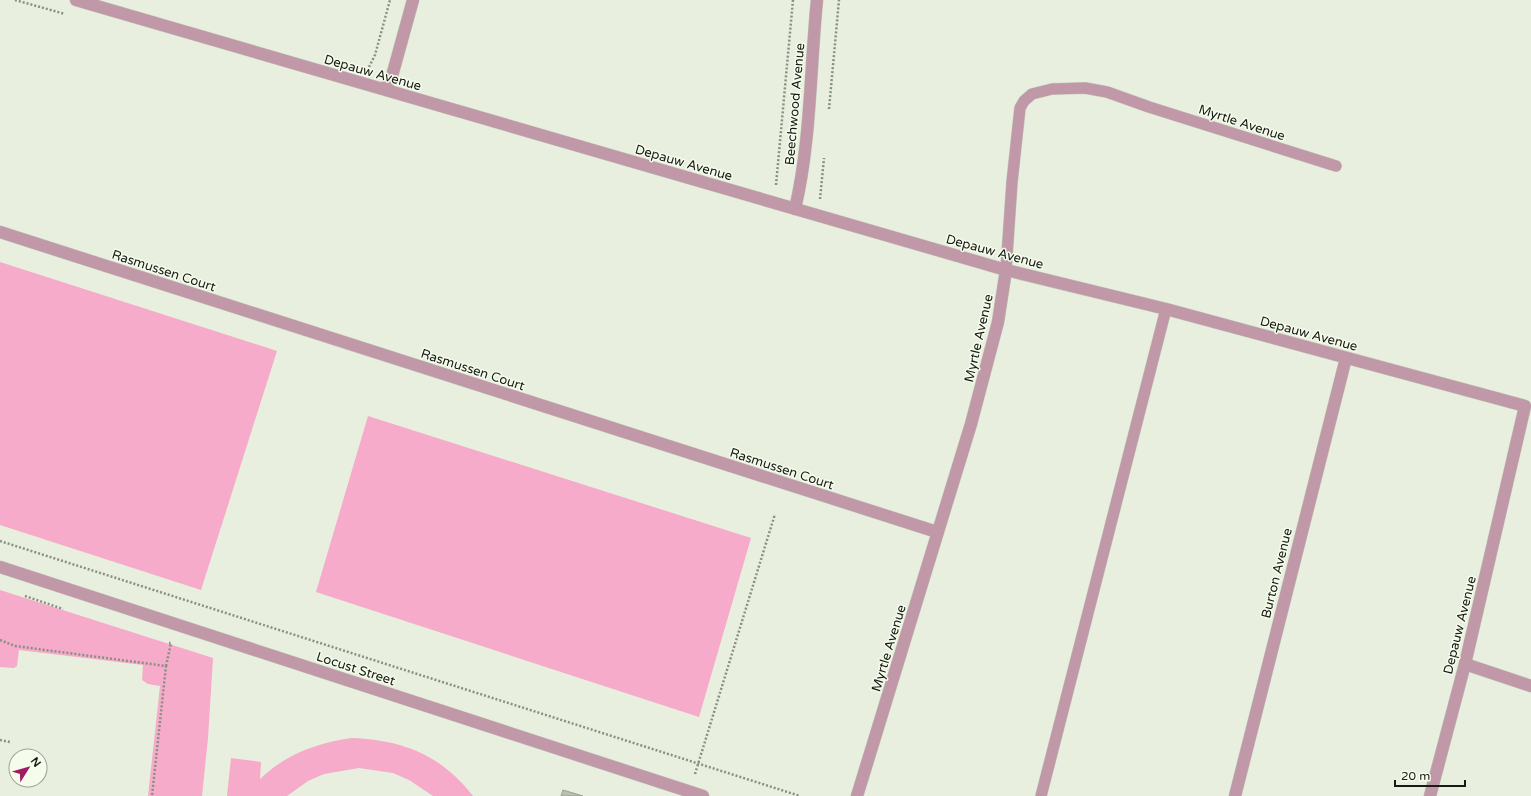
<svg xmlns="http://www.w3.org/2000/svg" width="1531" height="796" font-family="'Varela Round',sans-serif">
<rect width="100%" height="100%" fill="#e8efdf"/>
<g fill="#f5abc9">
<path d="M0,262L277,351L201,590L0,525Z"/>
<path d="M368,416L751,538L699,717L316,592Z"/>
<path d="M0,590L213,658L208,738L202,796H148L160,686L148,684L142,680L143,665L19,650L17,666L14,668L0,667Z"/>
<path d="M352,738C403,740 441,755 473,796H433L409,780L393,773L359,768L324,774L308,781L287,796H227L231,758L261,762L260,779C286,754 317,743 352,738Z"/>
</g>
<path fill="#b9c0b0" stroke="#9ba192" d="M563,790L583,796H561Z"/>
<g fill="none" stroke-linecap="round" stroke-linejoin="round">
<defs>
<g id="lane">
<path d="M1006,270L1012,182L1020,108L1024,101L1032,94L1052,89L1085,88L1107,92L1149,107L1336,166"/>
<path d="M1041,796L1166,309"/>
</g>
<g id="street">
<path d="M76,0L1006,270L1166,309L1525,406L1465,664L1430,796"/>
<path d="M385,89L392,76L413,0"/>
<path d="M795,209C811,141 810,70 817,0"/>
<path d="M0,232L937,532"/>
<path d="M0,567L703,796"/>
<path d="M1465,664L1531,686"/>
<path d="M857,796L971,424L998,322L1006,270"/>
<path d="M1235,796L1346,358"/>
</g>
</defs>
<use href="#lane" stroke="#c3c9bb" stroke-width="12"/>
<use href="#street" stroke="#c3c9bb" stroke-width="13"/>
<g stroke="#8a8f83" stroke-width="2.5" stroke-dasharray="2 2" stroke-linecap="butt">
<path d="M15,0L65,14"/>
<path d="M369,67L375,55L390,0"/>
<path d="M829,109L839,0"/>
<path d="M776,185L793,0"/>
<path d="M820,199L824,158"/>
<path d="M0,541L800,796"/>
<path d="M25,596L63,609"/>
<path d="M0,640L15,646L166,666L152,796"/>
<path d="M166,666L171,643H169"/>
<path d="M0,740L10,742"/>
<path d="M695,774L775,514"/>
</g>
<use href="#lane" stroke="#c098a7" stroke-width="11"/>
<use href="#street" stroke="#c098a7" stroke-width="12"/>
</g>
<g text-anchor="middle" stroke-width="3" stroke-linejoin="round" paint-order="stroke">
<g font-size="13" fill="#181a15" stroke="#f5fcec">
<text transform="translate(373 72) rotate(16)" y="5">Depauw Avenue</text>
<text transform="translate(794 104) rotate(-85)" y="5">Beechwood Avenue</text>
<text transform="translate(1242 122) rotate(18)" y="5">Myrtle Avenue</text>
<text transform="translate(684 162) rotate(16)" y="5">Depauw Avenue</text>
<text transform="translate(995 251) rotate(15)" y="5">Depauw Avenue</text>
<text transform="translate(164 270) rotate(18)" y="5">Rasmussen Court</text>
<text transform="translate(1309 333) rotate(15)" y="5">Depauw Avenue</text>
<text transform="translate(978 338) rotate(-77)" y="5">Myrtle Avenue</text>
<text transform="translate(473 369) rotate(18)" y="5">Rasmussen Court</text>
<text transform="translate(782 468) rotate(18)" y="5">Rasmussen Court</text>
<text transform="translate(1276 573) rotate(-76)" y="5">Burton Avenue</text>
<text transform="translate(1459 625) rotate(-76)" y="5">Depauw Avenue</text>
<text transform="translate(888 648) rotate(-73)" y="5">Myrtle Avenue</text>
<text transform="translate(356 668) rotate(18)" y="5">Locust Street</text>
</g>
</g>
<g transform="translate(28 768) rotate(53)"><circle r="19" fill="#f5fcec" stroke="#9da296"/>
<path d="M0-3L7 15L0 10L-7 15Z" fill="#a21964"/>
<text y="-6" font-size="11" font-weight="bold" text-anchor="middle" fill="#181a15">N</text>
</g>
<path d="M1395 780v6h70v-6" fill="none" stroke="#181a15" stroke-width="2"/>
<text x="1401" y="780" font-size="12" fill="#181a15" stroke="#f5fcec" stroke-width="3" paint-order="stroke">20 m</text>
</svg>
